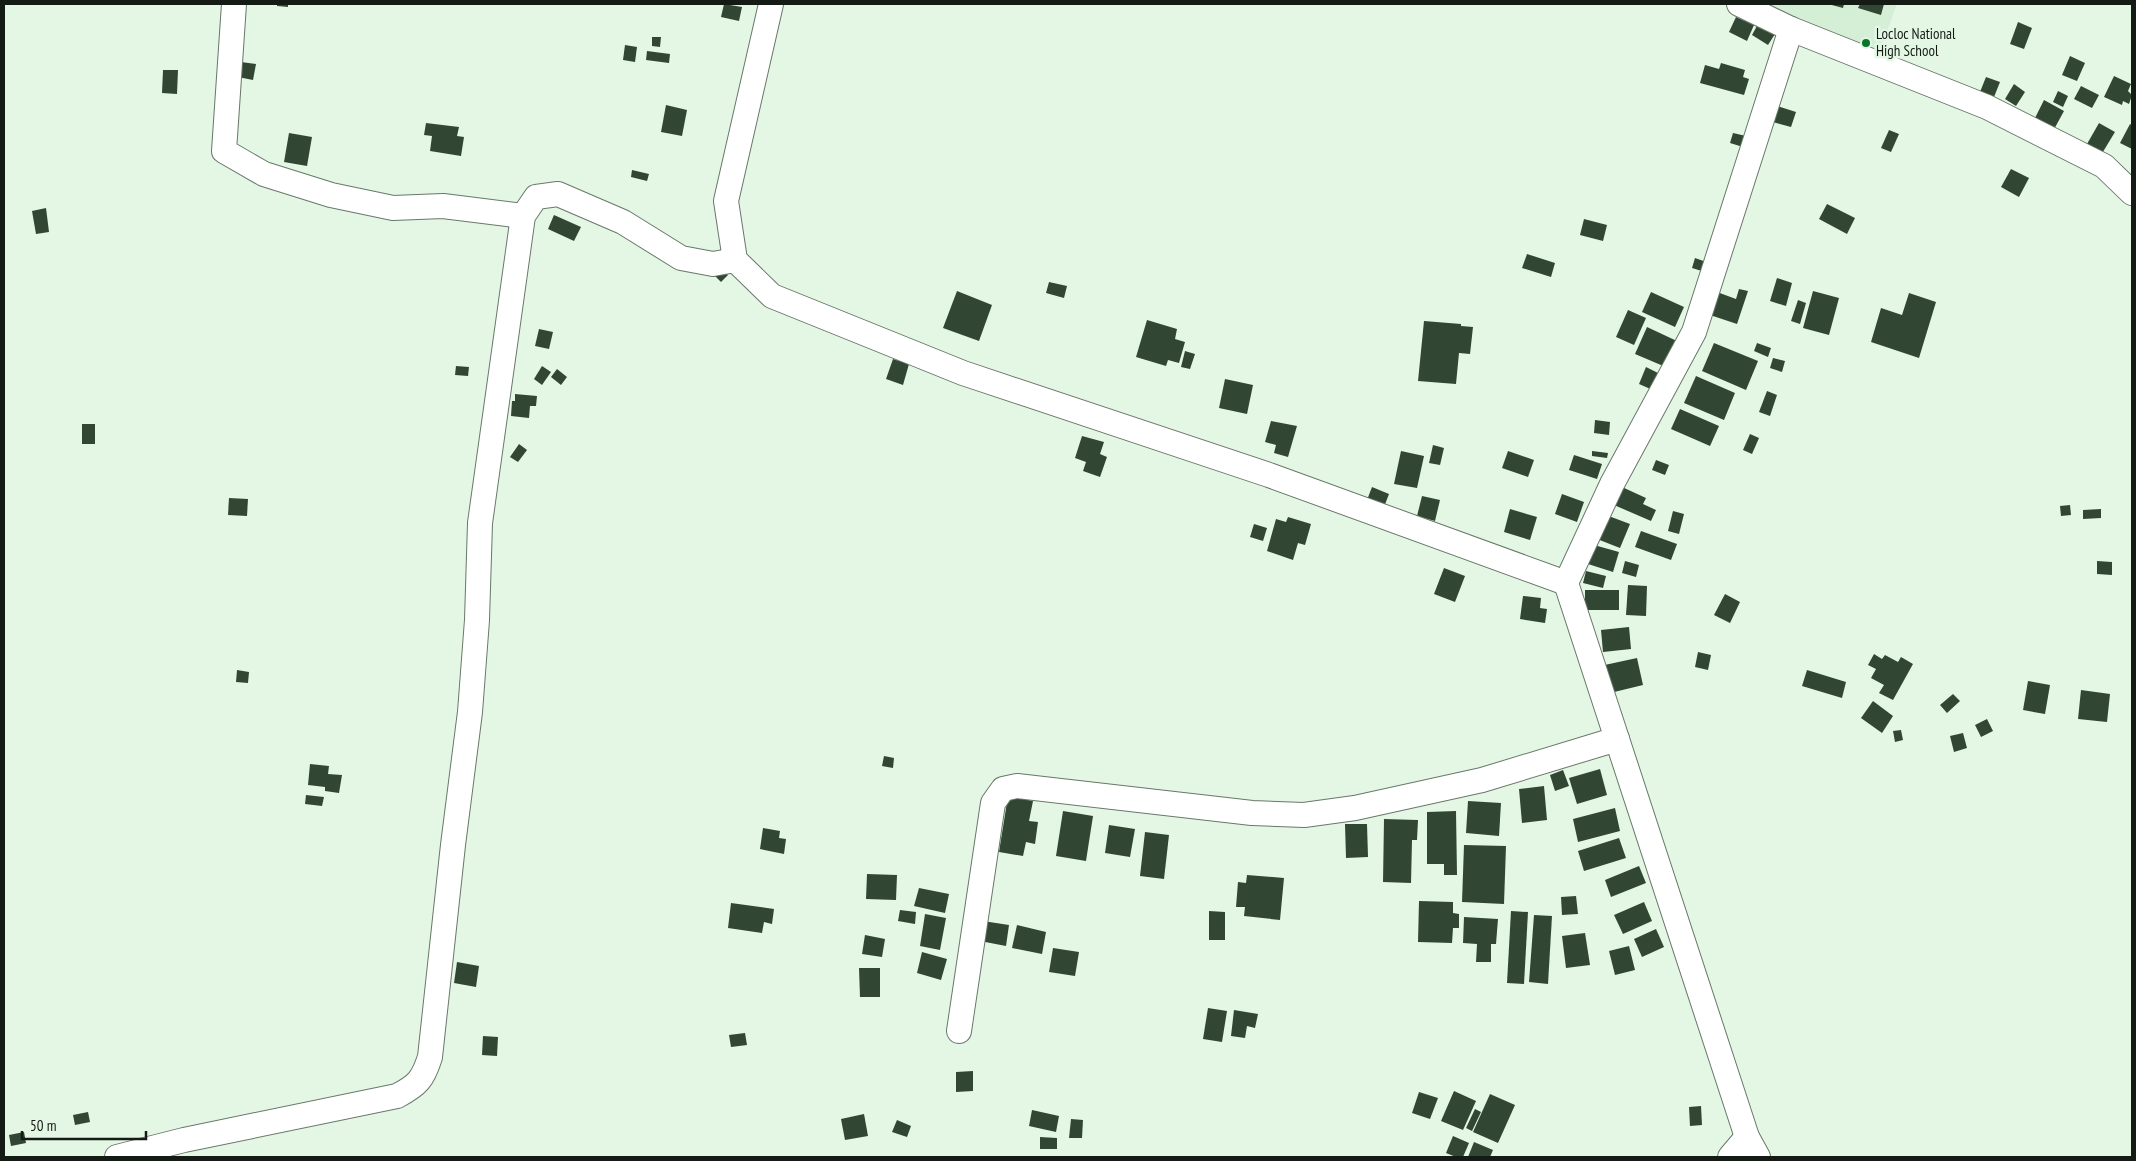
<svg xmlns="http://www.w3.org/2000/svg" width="2136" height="1161" font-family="'PT Sans Narrow',sans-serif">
<rect width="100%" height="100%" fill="#e4f7e5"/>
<path fill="#d5eed6" d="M1757,4H1897L1877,58L1821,28Z"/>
<g fill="#314733">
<path d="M277,4H288V7L277,6Z"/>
<path d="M724,4L742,7L739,21L721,17Z"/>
<path d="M1828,4H1844L1843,8Z"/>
<path d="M1860,4H1884L1881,15L1858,8Z"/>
<path d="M1736,17L1754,25L1747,41L1729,32Z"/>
<path d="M2018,22L2032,28L2024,49L2010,44Z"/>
<path d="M1758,24L1775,34L1768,45L1752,35Z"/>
<path d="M652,37H661L660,47L652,46Z"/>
<path d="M625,45L637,47L635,62L623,60Z"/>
<path d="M647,51L670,54L669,63L646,60Z"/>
<path d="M2070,56L2085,63L2077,81L2062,75Z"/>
<path d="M241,62L256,64L253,80L238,77Z"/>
<path d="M1721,63L1745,70L1743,77L1749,79L1744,95L1700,83L1705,65L1719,69Z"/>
<path d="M163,70H178L177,94L162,93Z"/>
<path d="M2114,76L2131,84L2128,91L2132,95L2129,104L2123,101L2122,105L2104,97Z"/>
<path d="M1986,77L2000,82L1992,102L1978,97Z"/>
<path d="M2014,84L2025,92L2016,106L2005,99Z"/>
<path d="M2081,86L2099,95L2092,108L2074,99Z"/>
<path d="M2058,91L2068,96L2063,107L2053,102Z"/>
<path d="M2044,100L2064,111L2052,133L2033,122Z"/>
<path d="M666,105L687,110L682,136L661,132Z"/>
<path d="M1774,105L1796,112L1791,127L1769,121Z"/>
<path d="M426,123L459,127L457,136L464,137L461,156L430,151L432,136L424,135Z"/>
<path d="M2099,123L2115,132L2098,160L2083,151Z"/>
<path d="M2130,124L2132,125V149L2120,143Z"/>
<path d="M1889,130L1899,134L1891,152L1881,148Z"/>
<path d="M289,133L312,137L307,166L284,162Z"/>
<path d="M1733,133L1746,136L1743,147L1730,143Z"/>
<path d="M2011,169L2029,178L2019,197L2001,187Z"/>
<path d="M632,170L649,174L647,181L631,177Z"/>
<path d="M1827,204L1855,218L1847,234L1819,219Z"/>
<path d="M46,208L49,232L36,234L32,211Z"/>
<path d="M554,215L581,227L574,241L548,229Z"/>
<path d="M1584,219L1607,225L1603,241L1580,235Z"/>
<path d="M1527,254L1555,263L1551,277L1522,268Z"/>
<path d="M1695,258L1709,263L1705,272L1692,268Z"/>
<path d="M720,268L728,275L721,282L714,275Z"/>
<path d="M1777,278L1792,283L1786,306L1770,301Z"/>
<path d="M1049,282L1067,286L1064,298L1046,293Z"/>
<path d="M1739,289L1748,291L1737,324L1710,315L1717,292L1736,299Z"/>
<path d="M957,291L992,305L979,341L943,328Z"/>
<path d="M1813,291L1839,298L1829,335L1803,328Z"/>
<path d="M1651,292L1684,307L1675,327L1642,312Z"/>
<path d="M1909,293L1936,302L1919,358L1871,342L1881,308L1902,315Z"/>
<path d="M1798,300L1806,303L1800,324L1791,321Z"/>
<path d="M1628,310L1646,318L1634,345L1616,337Z"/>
<path d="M1147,320L1177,329L1175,339L1185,342L1179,363L1168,360L1166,366L1136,357Z"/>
<path d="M1424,321L1461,324V326L1473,327L1470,354L1459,353L1456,384L1418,381Z"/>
<path d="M1647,327L1679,342L1668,368L1635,354Z"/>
<path d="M539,329L553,332L549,349L535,346Z"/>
<path d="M1714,343L1758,361L1746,390L1702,371Z"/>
<path d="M1757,343L1771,348L1768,357L1754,351Z"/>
<path d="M1185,351L1195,354L1190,369L1181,367Z"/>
<path d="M1773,358L1785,361L1782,372L1770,368Z"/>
<path d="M893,359L909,364L903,385L886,379Z"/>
<path d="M456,366L469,367L468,376L455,375Z"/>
<path d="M542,366L551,372L542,385L534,379Z"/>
<path d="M1646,367L1662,375L1655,391L1639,384Z"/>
<path d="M557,369L567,377L561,385L551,377Z"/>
<path d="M1696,376L1735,393L1724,420L1684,403Z"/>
<path d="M1225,379L1253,385L1247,414L1219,408Z"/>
<path d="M1767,391L1777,395L1770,416L1759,412Z"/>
<path d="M515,394L537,396L536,406H530L529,418L511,416L512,401H515Z"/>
<path d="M1680,409L1719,426L1710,446L1671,429Z"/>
<path d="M1595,420L1610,422L1609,435L1594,433Z"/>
<path d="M1271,421L1297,426L1288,457L1274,453L1276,445L1265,442Z"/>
<rect x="82" y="424" width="13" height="20"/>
<path d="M1750,434L1759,438L1752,454L1743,450Z"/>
<path d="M1082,436L1104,442L1100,454L1107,457L1100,477L1083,471L1086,462L1075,458Z"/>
<path d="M519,444L527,450L518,462L510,457Z"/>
<path d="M1433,445L1444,448L1440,465L1429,463Z"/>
<path d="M1401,451L1424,456L1417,488L1394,484Z"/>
<path d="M1508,451L1534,460L1528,477L1502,468Z"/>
<path d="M1592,451L1608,453L1607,458L1592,456Z"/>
<path d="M1574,455L1602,464L1597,479L1569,470Z"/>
<path d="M1656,460L1669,465L1665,475L1652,470Z"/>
<path d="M1372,487L1389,494L1384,507L1367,500Z"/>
<path d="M1622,487L1646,498L1643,504L1656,510L1651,521L1614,505Z"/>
<path d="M1562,494L1584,502L1577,522L1555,514Z"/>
<path d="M1422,496L1440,500L1435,521L1417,516Z"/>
<path d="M229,498L248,499L247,516L228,515Z"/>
<path d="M2070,505L2071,515L2061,516L2060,506Z"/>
<path d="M1510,509L1537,517L1530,540L1504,532Z"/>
<path d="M2101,509V518L2083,519V510Z"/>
<path d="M1673,511L1684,514L1679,534L1668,531Z"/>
<path d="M1606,515L1630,524L1620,548L1597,539Z"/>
<path d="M1288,517L1311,524L1305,545L1298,543L1293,560L1267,551L1276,519L1286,522Z"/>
<path d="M1254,524L1267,528L1263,541L1250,537Z"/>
<path d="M1641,531L1677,544L1671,560L1635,547Z"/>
<path d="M1594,545L1619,552L1613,572L1588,564Z"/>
<path d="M1625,561L1639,565L1636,577L1622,573Z"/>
<path d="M2097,561L2112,562V575L2097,574Z"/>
<path d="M1444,568L1465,576L1455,602L1434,594Z"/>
<path d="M1586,571L1606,576L1603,588L1583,583Z"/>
<path d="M1628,585L1647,586L1646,616L1626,615Z"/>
<rect x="1585" y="590" width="34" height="20"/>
<path d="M1725,594L1740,602L1730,623L1714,615Z"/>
<path d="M1523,596L1541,598L1540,608L1547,609L1545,623L1520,619Z"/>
<path d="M1629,627L1631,649L1603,652L1601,630Z"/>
<path d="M1698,652L1711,655L1708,670L1695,667Z"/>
<path d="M1874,654L1882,659L1885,655L1898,662L1901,657L1913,664L1893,700L1879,693L1884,685L1871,678L1876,669L1868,665Z"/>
<path d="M1637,658L1643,685L1606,694L1600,666Z"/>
<path d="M237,670L249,672L248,683L236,682Z"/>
<path d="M1807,670L1846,682L1842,698L1802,686Z"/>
<path d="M2028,681L2050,685L2045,714L2023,710Z"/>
<path d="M2081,690L2110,694L2107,722L2078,719Z"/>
<path d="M1953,694L1960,701L1947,713L1940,705Z"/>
<path d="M1873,701L1893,716L1882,733L1861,718Z"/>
<path d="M1987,719L1993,731L1981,737L1975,725Z"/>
<path d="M1901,730L1903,740L1895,742L1893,731Z"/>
<path d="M1963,733L1967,748L1954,752L1950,736Z"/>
<path d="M884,756L894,758L893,768L882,766Z"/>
<path d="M310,764L329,766L328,774L342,775L339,793L325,791V787L308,785Z"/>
<path d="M1600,769L1607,795L1577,804L1569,778Z"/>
<path d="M1563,770L1569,786L1555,791L1550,775Z"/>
<path d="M1544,786L1547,820L1522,823L1519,789Z"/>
<path d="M306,795L324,797L322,806L305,804Z"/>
<path d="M1008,796L1033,801L1029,821L1038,822L1035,844L1026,842L1023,856L999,852Z"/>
<path d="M1468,801L1501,803L1499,836L1466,833Z"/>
<path d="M1615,808L1620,831L1578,842L1573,819Z"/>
<path d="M1063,811L1093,816L1086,861L1056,856Z"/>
<path d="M1456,811L1457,875H1444V864H1427V812Z"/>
<path d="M1384,819L1418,820L1417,840H1412L1411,883L1383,882Z"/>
<path d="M1345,824H1367L1368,857L1346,858Z"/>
<path d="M1109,825L1135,829L1130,857L1105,853Z"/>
<path d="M763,828L780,831L779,838L786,839L784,854L760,849Z"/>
<path d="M1145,832L1169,835L1164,879L1140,876Z"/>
<path d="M1619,838L1626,858L1584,871L1578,851Z"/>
<path d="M1464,845L1506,846L1504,904L1462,902Z"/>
<path d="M1639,866L1646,883L1611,897L1605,880Z"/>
<path d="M867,874L897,875L896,900L866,899Z"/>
<path d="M1247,875L1284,878L1280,920L1244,916L1245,907H1236L1238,882L1246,883Z"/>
<path d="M919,888L949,894L945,913L914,906Z"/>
<path d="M1576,896L1578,914L1562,915L1561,897Z"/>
<path d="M1419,901L1453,902V913L1459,914V928H1453L1452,943L1418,942Z"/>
<path d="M1644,902L1652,921L1623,934L1614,915Z"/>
<path d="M731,903L774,909L772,924L764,922L762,933L728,928Z"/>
<path d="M900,910L916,912L915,924L898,921Z"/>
<path d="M1209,911L1225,912V940H1209Z"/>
<path d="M1511,911L1528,912L1524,984L1507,983Z"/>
<path d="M925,914L946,918L940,950L920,946Z"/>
<path d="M1534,915L1552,916L1548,984L1529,982Z"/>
<path d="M1464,917L1498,919L1496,944H1491V962H1476L1477,944L1463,943Z"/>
<path d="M983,921L1009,925L1006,946L980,941Z"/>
<path d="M1017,925L1046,932L1042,954L1012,948Z"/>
<path d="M1656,929L1664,947L1642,957L1634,939Z"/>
<path d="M1585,933L1590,965L1566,968L1562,936Z"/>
<path d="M865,935L885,939L882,957L862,954Z"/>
<path d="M1629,946L1635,970L1615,975L1609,951Z"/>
<path d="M1053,948L1079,952L1075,976L1049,972Z"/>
<path d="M922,952L947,959L941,980L917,973Z"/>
<path d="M457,962L479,966L476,987L454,983Z"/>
<path d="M859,968H880V997H860Z"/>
<path d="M1208,1008L1227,1011L1222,1042L1203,1039Z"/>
<path d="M1234,1010L1258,1014L1255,1028L1247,1026L1245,1038L1231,1036Z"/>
<path d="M745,1033L747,1045L731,1047L729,1035Z"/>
<path d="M483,1036L498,1037L497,1056L482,1055Z"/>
<path d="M973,1071V1091L956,1092V1072Z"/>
<path d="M1454,1091L1476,1101L1463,1130L1441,1121Z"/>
<path d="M1419,1092L1438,1098L1430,1119L1412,1113Z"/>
<path d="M1490,1094L1515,1105L1498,1143L1473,1132Z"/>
<path d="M1701,1106L1702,1125L1690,1126L1689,1107Z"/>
<path d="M1475,1109L1481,1112L1472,1131L1466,1128Z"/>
<path d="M1032,1110L1059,1116L1056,1132L1029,1126Z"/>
<path d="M88,1112L90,1122L75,1125L73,1115Z"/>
<path d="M864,1114L868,1136L845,1140L841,1119Z"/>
<path d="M1071,1119L1083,1120L1082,1138H1069Z"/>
<path d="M897,1120L911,1126L907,1137L892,1132Z"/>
<path d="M24,1132L26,1143L11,1146L9,1135Z"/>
<path d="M1453,1136L1469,1143L1463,1157H1456L1446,1153Z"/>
<path d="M1040,1137L1057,1138V1149H1040Z"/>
<path d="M1474,1142L1493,1150L1490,1157H1468Z"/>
</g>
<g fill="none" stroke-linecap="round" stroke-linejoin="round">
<defs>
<g id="minor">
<path d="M234,4L224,151L264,174L331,195L393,208L443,206L523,216"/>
<path d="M771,4L726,201L735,260L772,296L963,373L1269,475L1566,583"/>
<path d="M1739,4L1791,29"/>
<path d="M959,1031L993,803L1003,789L1017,786L1252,813L1304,815L1355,808L1482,780L1617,739"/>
<path d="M117,1157L184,1140L397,1096C418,1085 423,1079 430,1057L453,845L470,712L477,620L480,523L523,216L536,197L558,194L623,222L681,258L713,264L735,260"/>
<path d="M1730,1157L1747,1137"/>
<path d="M1758,1157L1747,1137L1566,583L1612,484L1694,332L1791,29L1987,107L2104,166L2132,193"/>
</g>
</defs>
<use href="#minor" stroke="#687869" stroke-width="26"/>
<use href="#minor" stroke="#fff" stroke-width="24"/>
</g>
<circle fill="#06772b" stroke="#e4f7e5" stroke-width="2" cx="1866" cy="43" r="5"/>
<g text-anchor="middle" stroke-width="5" stroke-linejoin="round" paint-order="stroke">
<g font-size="15" fill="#141b15" stroke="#e4f7e5" text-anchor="start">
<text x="1876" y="39">Locloc National<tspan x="1876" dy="17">High School</tspan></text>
</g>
</g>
<rect width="2136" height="1161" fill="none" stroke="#141b15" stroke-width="10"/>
<path d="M22 1131v8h124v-8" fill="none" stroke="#141b15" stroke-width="2.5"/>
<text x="30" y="1131" font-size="15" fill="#141b15" stroke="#e4f7e5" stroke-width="4" paint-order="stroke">50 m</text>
</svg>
